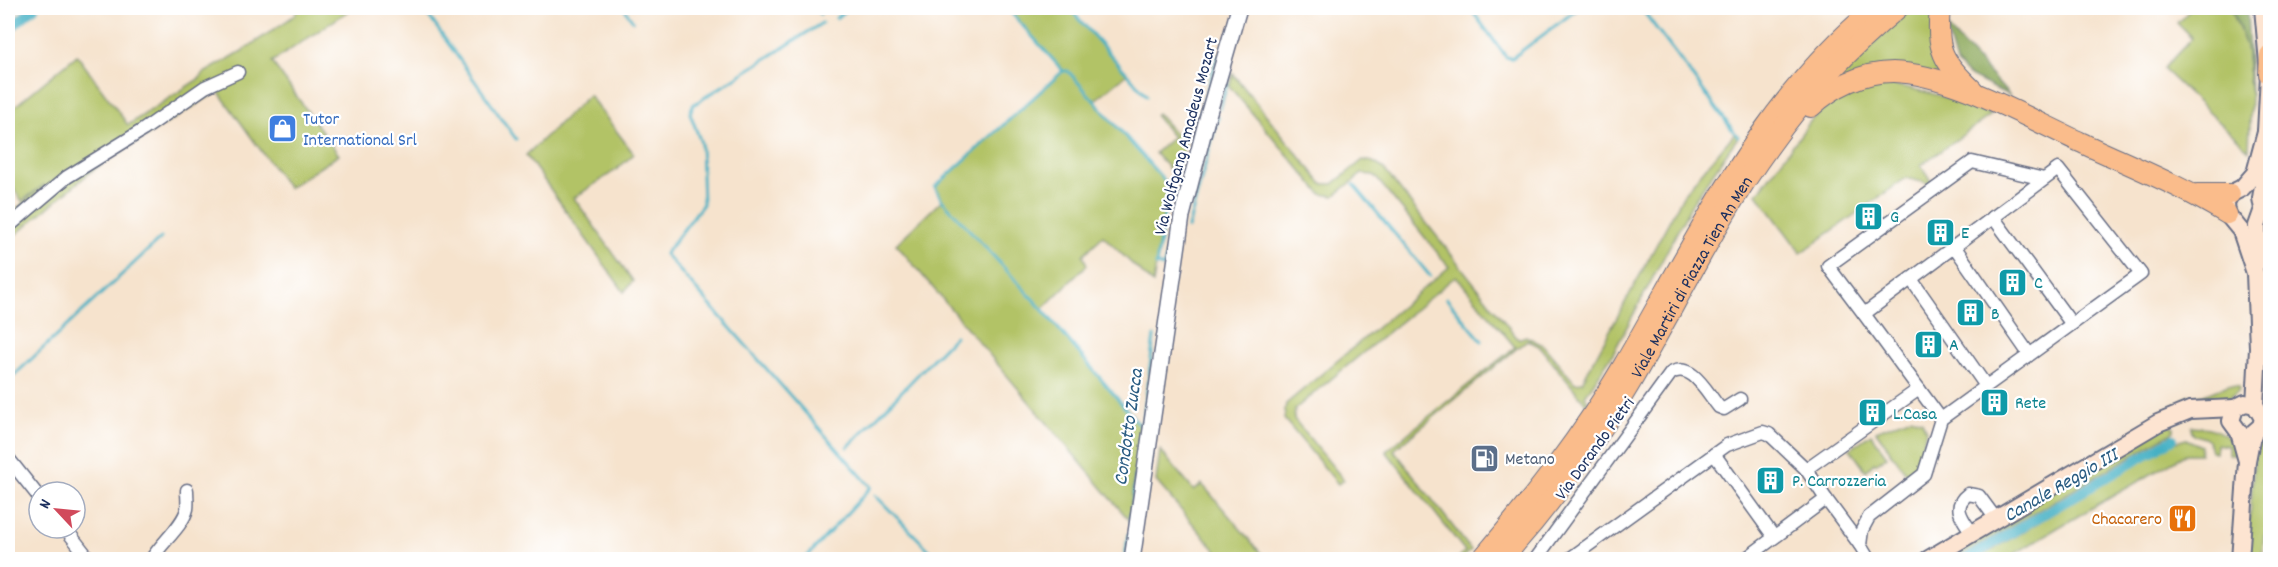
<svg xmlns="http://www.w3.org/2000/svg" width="2278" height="567" font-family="Dekko,sans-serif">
<rect width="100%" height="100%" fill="#fff"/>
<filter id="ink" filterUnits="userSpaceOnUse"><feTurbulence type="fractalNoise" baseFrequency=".0167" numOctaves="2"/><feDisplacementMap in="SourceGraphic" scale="12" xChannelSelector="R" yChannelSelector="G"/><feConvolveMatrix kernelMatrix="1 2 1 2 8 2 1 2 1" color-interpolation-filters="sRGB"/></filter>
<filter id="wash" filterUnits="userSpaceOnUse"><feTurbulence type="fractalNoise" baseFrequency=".008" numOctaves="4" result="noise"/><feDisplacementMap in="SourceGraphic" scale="24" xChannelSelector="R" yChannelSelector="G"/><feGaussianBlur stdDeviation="1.35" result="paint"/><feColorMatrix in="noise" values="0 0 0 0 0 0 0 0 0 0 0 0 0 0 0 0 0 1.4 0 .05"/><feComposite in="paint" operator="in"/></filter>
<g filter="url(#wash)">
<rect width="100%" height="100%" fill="#f6e3cd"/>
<g fill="#b2c366" stroke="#667962" stroke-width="1.5">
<path d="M298,8H353L272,62L339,155L288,188L218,91L93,170L8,241V216L45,184L22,201L8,181V112L77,55L128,125L200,78L204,73L242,51L295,15Z"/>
<path d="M1007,8H1069L1127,74L1094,101L1169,186L1153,284L1103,236L1083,255L1087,265L1042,309L1140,425L1129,520L896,244L942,200L935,187L1063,71Z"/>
<path d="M1911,8H1934L1954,80L1836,81L1848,66Z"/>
<path d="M2192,8H2228L2232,11L2246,46L2251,95L2249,150L2163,69L2192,38L2177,23Z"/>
<path d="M1233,74L1322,184H1333L1363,160L1373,162L1383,168L1518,339L1526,336L1543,345L1575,383L1582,382L1685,192L1735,133L1738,137L1693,202L1612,355L1585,396L1588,401L1587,405L1539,346L1527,340L1394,450L1471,550L1462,559H1457L1465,551L1386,451L1515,347L1456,276L1295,409L1294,419L1344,480L1338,484L1284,419L1286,404L1449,267L1374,175L1362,174L1334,196L1321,194L1229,86Z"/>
<path d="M1880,83C1921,89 1953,98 1991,115L1921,165L1932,182L1930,184L1906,178L1801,253L1757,194L1812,119L1833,102Z"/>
<path d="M589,95L634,154L616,170L574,198L633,281L624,292L526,155Z"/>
<path d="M1157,113L1185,144L1177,178L1155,153L1173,137L1155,115Z"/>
<path d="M2228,385L2238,386L2239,390L2226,401L2168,409L2189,395L2202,396Z"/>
<path d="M1911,417L1922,421L1926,430L1923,444L1917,469L1908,476L1876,431Z"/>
<path d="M2165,423L2174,427V430L2171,434L2166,436L1955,559L1935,560Z"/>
<path d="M2191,426C2211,427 2231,430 2235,454H2228V446L2216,444L2215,452L2211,451L2208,440C2201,435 2191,438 2191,426Z"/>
<path d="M2270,426V528L2264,536L2262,559L2247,560L2255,448L2266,427Z"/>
<path d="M1871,434L1887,456L1877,463H1874L1866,471L1850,449Z"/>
<path d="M2186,439L2201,446L2200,454H2186L2059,527L2006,559H1977L2170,444Z"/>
<path d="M1160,450L1194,491L1202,484L1266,559H1223L1156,481Z"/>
</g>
<g fill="#8da95b" stroke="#546c5c" stroke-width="1.5">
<path d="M2232,8H2247L2251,95L2246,46Z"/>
<path d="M1945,25L2010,96L1968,75L1956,63Z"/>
</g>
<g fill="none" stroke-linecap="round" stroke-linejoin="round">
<g stroke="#45b0c4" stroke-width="3">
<path d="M423,8L516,139"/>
<path d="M624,8L633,21"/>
<path d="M815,8L820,14"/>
<path d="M1007,8L1063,71H1068L1169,186L1156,265L1164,267L1179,191"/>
<path d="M1069,8L1147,96"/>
<path d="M1470,8L1506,57L1512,58L1579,8"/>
<path d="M1641,8L1738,137"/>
<path d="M836,18L848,8"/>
<path d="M1063,71L935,187L942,200L1042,309L1142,428"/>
<path d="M1220,109L1227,83"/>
<path d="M1191,143L1218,55"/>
<path d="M1354,185L1430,276"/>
<path d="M1188,228L1218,117"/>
<path d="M1446,298L1482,341"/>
<path d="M8,381L161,238"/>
<path d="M848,447L955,336"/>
<path d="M875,495L939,560"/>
<path d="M1130,522L1154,336"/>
<path d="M804,560L871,487L665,254L703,204L701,143L690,113L693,105L822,23"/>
<path d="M1125,560L1128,535"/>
</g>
<g stroke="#45b0c4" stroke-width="10">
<path d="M8,30L34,8"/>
<path d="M1965,560L2173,439"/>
</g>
</g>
</g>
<g filter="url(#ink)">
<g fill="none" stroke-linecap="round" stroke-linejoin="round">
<defs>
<g id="minor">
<path d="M1993,217L2071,323"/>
<path d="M8,227L67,177L143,130L205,87L238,72"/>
<path d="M1954,246L2029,354"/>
<path d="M1911,279L1986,386"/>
<path d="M2256,283L2270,297"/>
<path d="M1864,314L1828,266L1972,162L2044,179"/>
<path d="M2256,314L2270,322"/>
<path d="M2256,314L2270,307"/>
<path d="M1714,454L1774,537"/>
<path d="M8,458L39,497"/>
<path d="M1806,469L1919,389"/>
<path d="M1826,499L1860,545"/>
<path d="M65,528L90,560"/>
<path d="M1972,533C1963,519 1951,507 1968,494L1979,496L1996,519"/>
<path d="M151,560C160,544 183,526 187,509C188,504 187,496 187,490"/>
<path d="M1535,560L1671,373C1692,361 1707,393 1719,407L1724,409L1740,399"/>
<path d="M1568,560L1727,445L1763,432L1769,434L1806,469L1826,499L1744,560"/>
<path d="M1869,560L1860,545L1862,530L1869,517L1924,474L1941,419L2141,274L2058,169L1864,314L1941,419"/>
</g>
<path id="tertiary" d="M1132,560L1182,216L1207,119L1239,8"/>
<g id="secondary">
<path d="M2258,262L2257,226L2263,209L2261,198L2269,148L2266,132L2269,74L2263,8"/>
<path d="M2255,405L2258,348L2255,273L2241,231L2227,214L2226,203L2230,194L2242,188L2255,173L2266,132"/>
<path d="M1927,560L2158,423L2190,410L2235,408"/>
<path d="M2240,560L2247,461L2251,440L2254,432L2261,426L2263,418L2255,405L2245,403L2235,408L2231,421L2239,432L2247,461"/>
</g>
<g id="trunk">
<path d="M1940,8C1936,50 1942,61 1973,90"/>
<path d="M2269,74L2270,55"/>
<path d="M1811,107C1833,87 1862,72 1893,72C1949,73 2028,118 2080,142C2129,165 2180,185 2227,214"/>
<path d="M2197,194H2230"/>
<path d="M1481,560C1533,498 1582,436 1623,366C1699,236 1757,106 1875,8"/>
<path id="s1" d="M1501,560C1549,507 1592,448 1628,387C1676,306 1715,220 1771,144C1807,93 1850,48 1898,8"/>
</g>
</defs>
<use href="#minor" stroke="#686e85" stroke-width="15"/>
<use href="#tertiary" stroke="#686e85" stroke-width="18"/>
<use href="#secondary" stroke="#686e85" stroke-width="20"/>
<use href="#trunk" stroke="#686e85" stroke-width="22"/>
<use href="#minor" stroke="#fff" stroke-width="12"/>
<use href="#tertiary" stroke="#fff" stroke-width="15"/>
<use href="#secondary" stroke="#fde4d1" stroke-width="16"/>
<use href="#trunk" stroke="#fabc8b" stroke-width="20"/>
</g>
</g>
<defs>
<symbol id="shop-square" viewBox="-11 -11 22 22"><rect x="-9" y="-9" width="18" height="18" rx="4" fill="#3f7fe0" stroke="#fff"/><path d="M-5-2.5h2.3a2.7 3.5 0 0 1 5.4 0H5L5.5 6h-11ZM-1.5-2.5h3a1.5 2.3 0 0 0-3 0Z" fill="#fff"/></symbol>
<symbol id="building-square" viewBox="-11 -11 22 22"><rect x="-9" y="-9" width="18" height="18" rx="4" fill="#0f9aa8" stroke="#fff"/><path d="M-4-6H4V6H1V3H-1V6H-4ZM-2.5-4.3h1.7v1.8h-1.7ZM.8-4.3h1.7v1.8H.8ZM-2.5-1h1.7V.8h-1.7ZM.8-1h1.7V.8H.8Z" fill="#fff"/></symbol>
<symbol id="fuel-square" viewBox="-11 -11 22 22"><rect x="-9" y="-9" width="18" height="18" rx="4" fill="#5c6f8a" stroke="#fff"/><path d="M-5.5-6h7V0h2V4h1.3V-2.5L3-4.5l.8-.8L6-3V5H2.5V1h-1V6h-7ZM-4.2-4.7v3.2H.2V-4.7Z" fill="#fff"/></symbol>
<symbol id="restaurant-square" viewBox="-11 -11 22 22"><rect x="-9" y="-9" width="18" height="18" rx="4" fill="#e8710a" stroke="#fff"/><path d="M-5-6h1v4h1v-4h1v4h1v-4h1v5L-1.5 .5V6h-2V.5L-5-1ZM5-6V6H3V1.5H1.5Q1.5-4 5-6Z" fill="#fff"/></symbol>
</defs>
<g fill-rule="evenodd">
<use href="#shop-square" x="266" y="112" width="33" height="33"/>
<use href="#building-square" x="1852" y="200" width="33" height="33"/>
<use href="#building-square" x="1924" y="216" width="33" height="33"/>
<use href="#building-square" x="1996" y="266" width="33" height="33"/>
<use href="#building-square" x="1954" y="296" width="33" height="33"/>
<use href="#building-square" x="1912" y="328" width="33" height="33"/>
<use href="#building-square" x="1978" y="386" width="33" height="33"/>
<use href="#building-square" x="1856" y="396" width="33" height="33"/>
<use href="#fuel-square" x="1468" y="442" width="33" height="33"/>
<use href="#building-square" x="1754" y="464" width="33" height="33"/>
<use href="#restaurant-square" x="2166" y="502" width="33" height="33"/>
</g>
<g text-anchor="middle" stroke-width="4.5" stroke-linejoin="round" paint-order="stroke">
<g font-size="18" fill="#366cbe" stroke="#fff" text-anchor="start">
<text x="303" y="124">Tutor<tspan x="303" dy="21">International Srl</tspan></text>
</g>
<g font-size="18" fill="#1b2f5e" stroke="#fff">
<text transform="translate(1185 136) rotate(-75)" y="6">Via Wolfgang Amadeus Mozart</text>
<text dy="6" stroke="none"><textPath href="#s1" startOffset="342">Viale Martiri di Piazza Tien An Men</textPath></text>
<text transform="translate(1594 448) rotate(-54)" y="6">Via Dorando Pietri</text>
</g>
<g font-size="18" fill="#0d838f" stroke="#fff" text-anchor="start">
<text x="1890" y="222">G</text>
<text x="1961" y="238">E</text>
<text x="2034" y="288">C</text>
<text x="1991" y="319">B</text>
<text x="1949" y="350">A</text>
<text x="2015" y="408">Rete</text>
<text x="1893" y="419">L.Casa</text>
<text x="1792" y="486">P. Carrozzeria</text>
</g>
<g font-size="18" fill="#4e5e75" stroke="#fff" text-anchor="start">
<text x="1505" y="464">Metano</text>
</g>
<g font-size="18" fill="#c56008" stroke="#fff" text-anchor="end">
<text x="2162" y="524">Chacarero</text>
</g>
<g font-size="20" font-style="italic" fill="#2a5c82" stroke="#fff">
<text transform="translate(1127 427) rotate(-82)" y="7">Condotto Zucca</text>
<text transform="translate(2060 484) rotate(-30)" y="7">Canale Reggio III</text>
</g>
</g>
<rect width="2278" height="567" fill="none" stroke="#fff" stroke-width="30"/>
<g transform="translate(57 510) rotate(296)"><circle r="28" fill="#ffffff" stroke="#a4acbf" stroke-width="1.5"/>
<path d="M0-4.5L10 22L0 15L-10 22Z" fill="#d1495b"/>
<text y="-9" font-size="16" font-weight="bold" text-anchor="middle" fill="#1b2f5e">N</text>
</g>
</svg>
